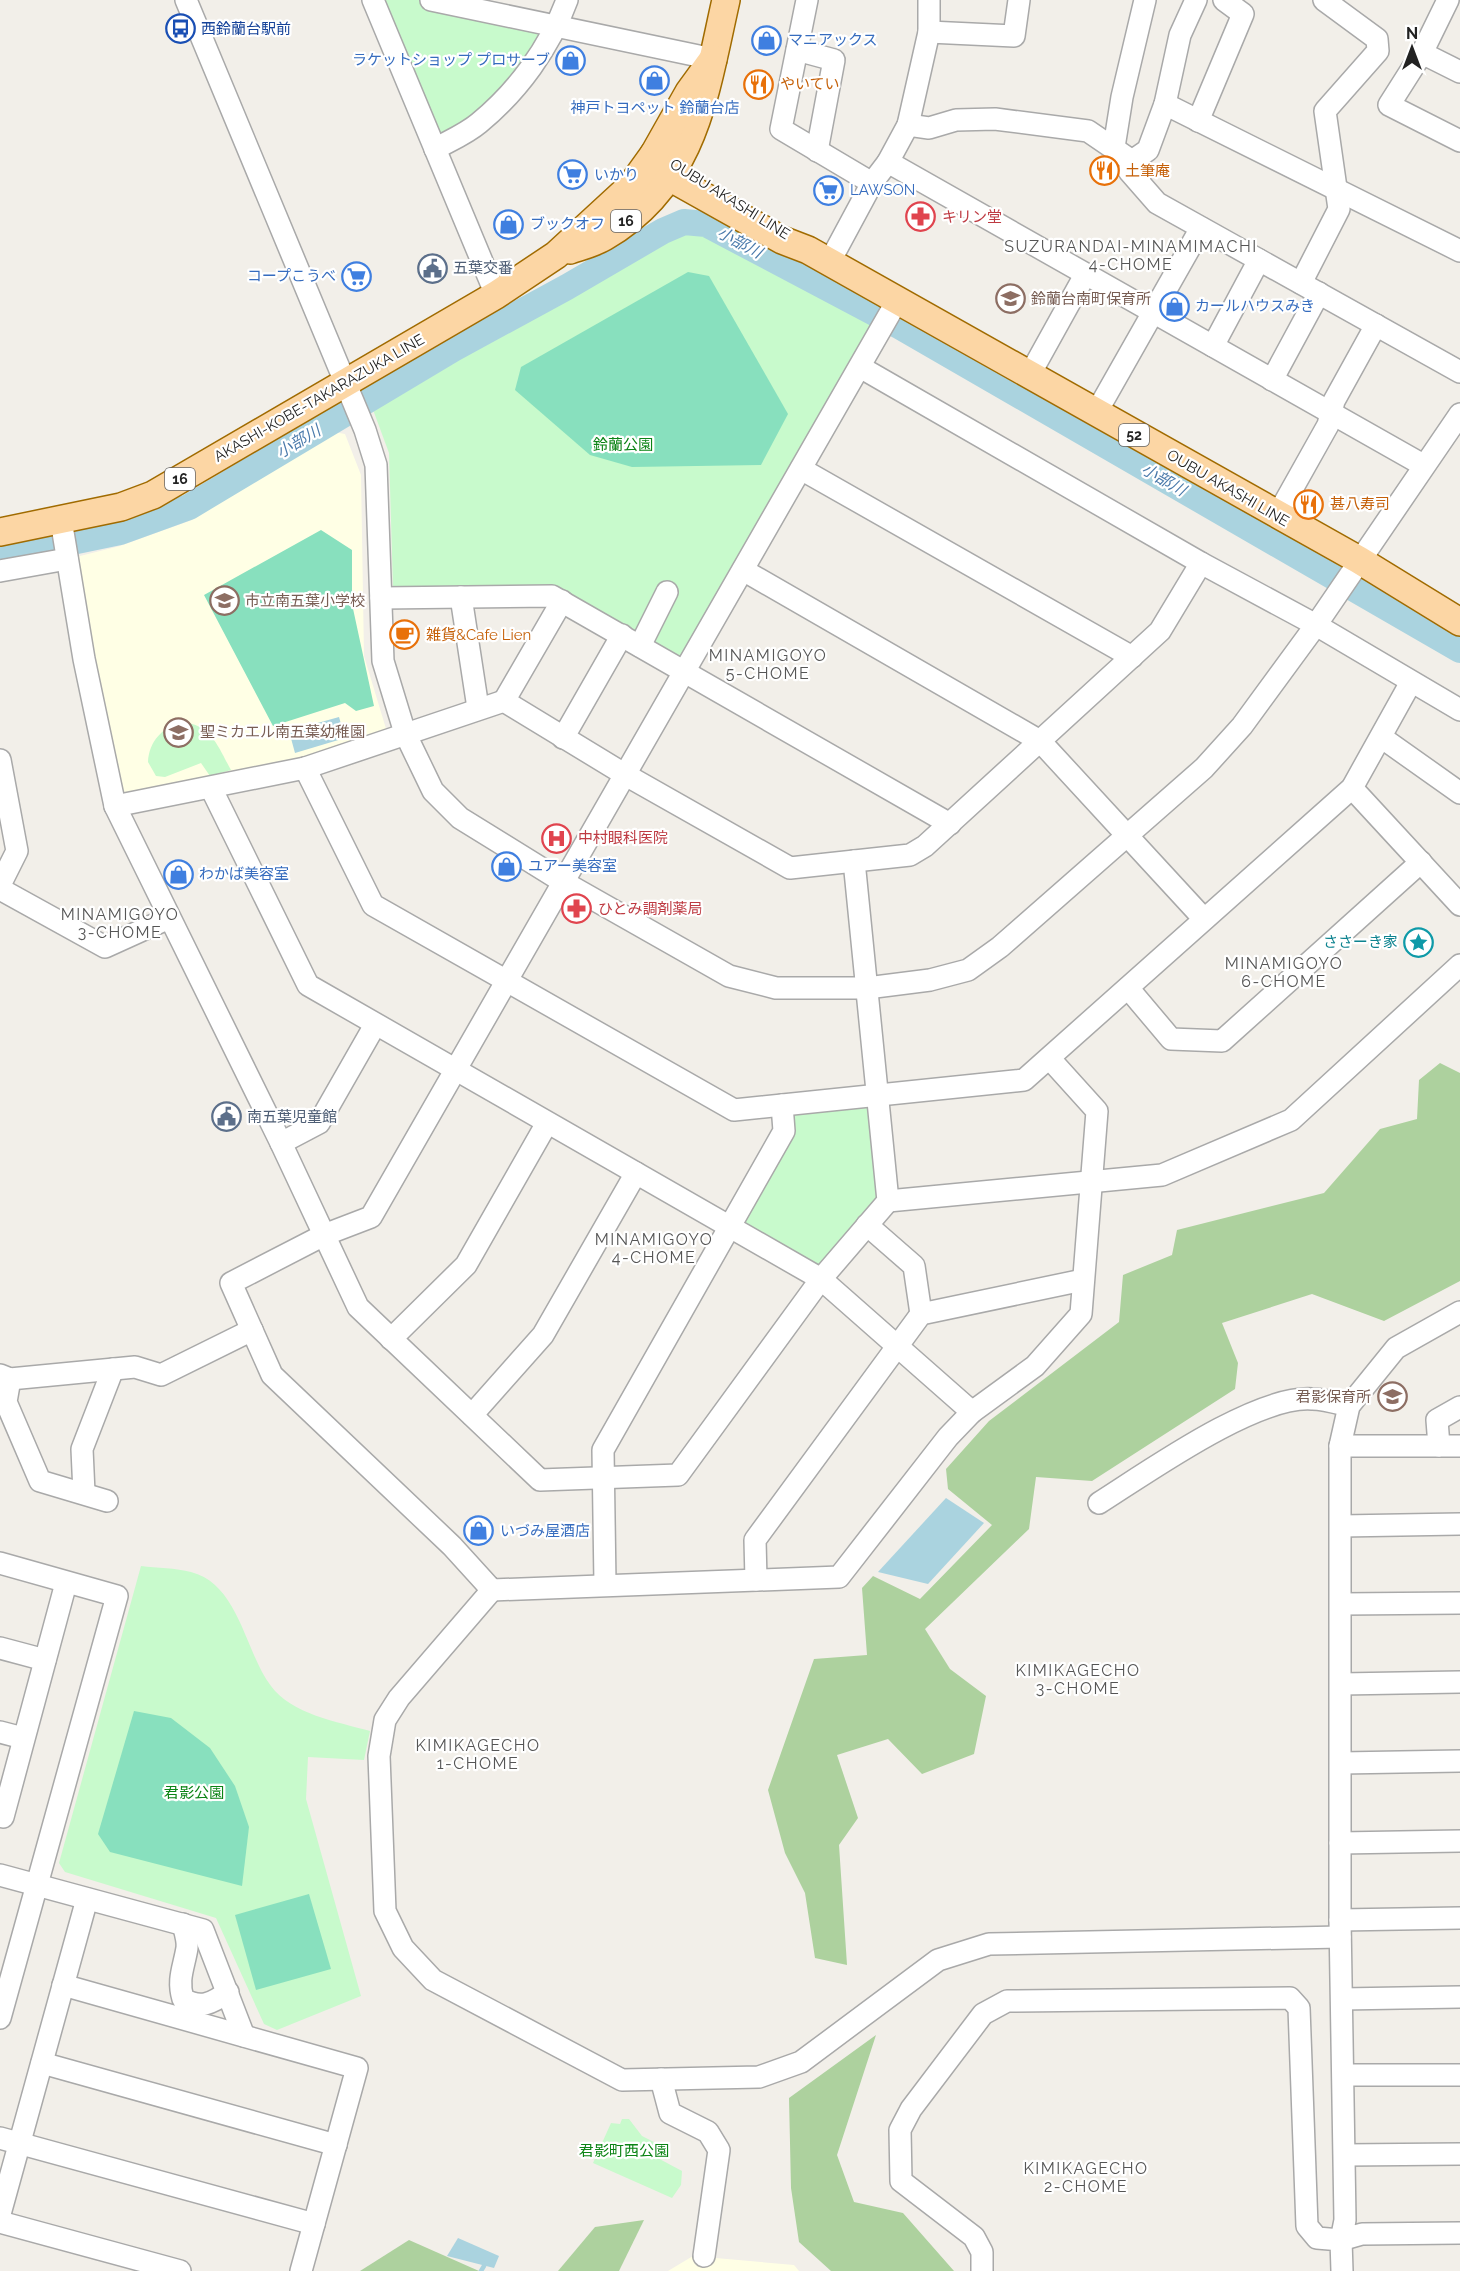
<svg xmlns="http://www.w3.org/2000/svg" width="1460" height="2271" font-family="Raleway,'Noto Sans JP',sans-serif">
<rect width="100%" height="100%" fill="#f2efe9"/>
<g fill="#ffffe5">
<path d="M334,432L345,434L361,475L364,656L387,732L301,763L128,795L119,788L76,557L120,546L192,520Z"/>
<path d="M693,2256L794,2265L799,2271H668Z"/>
</g>
<g fill="#add19e">
<path d="M1440,1063L1460,1073V1281L1384,1321L1312,1294L1222,1323L1238,1363L1235,1389L1092,1481L1036,1477L1029,1529L925,1629L950,1669L986,1696L974,1754L922,1774L888,1739L837,1755L858,1818L839,1845L847,1965L815,1958L805,1893L785,1853L768,1790L814,1659L867,1655L862,1588L873,1576L920,1599L992,1525L948,1489L946,1469L989,1421L1119,1322L1123,1275L1172,1255L1177,1230L1324,1193L1380,1129L1417,1119L1419,1080Z"/>
<path d="M876,2035L837,2155L854,2202L903,2213L954,2271H831L799,2242L791,2188L789,2098Z"/>
<path d="M644,2220L619,2271H558L595,2227Z"/>
<path d="M409,2240L479,2271H360Z"/>
</g>
<g fill="#c8facc">
<path d="M373,0H431L558,26L534,64L435,149Z"/>
<path d="M685,229L706,231L873,321L682,660L550,588H393L389,453L372,407L456,355L575,292L665,236Z"/>
<path d="M182,722C212,725 218,747 231,770L210,776L201,763L165,777L156,776L148,762C149,742 162,727 182,722Z"/>
<path d="M862,1103L870,1109L878,1200L823,1264L813,1266L745,1228V1218L790,1119L799,1108Z"/>
<path d="M141,1566C157,1568 176,1568 191,1572C239,1584 245,1652 271,1686C291,1714 338,1722 370,1731L364,1760L308,1757L306,1799L361,1996L277,2030L264,2024L216,1918L65,1872L59,1863Z"/>
<path d="M622,2119H629L642,2136L654,2142L652,2155L682,2171L681,2185L672,2198L593,2163L611,2123L620,2124Z"/>
</g>
<g fill="#88e0be">
<path d="M688,272L709,276L788,414L761,465L632,467L590,455L515,390L521,367Z"/>
<path d="M321,530L352,550V604L374,706L356,711L345,703L273,726L204,595Z"/>
<path d="M134,1711L171,1718L210,1748L235,1786L249,1827L242,1886L110,1852L98,1834Z"/>
<path d="M309,1894L331,1969L256,1990L235,1915Z"/>
</g>
<g fill="#aad3df">
<path d="M339,717L345,738L295,753L289,731Z"/>
<path d="M946,1498L984,1523L928,1584L878,1572Z"/>
<path d="M458,2238L499,2256L494,2268L447,2256Z"/>
</g>
<g fill="none" stroke-linecap="round" stroke-linejoin="round">
<path stroke="#aad3df" stroke-width="4.5" d="M481,2271L484,2266"/>
<path stroke="#aad3df" stroke-width="26" d="M0,557L120,532L189,507L453,349L567,287L663,231L684,222L706,224L899,326L1460,650"/>
<defs>
<g id="minor">
<path d="M186,0L365,430L376,465L383,661L405,733L433,791L460,818L565,883L729,976L776,988H867L930,980L968,970L1000,947L1204,768L1242,726L1316,625L1460,414"/>
<path d="M373,0L496,295"/>
<path d="M431,0L713,59"/>
<path d="M807,0L781,129L872,183"/>
<path d="M1196,0L1180,35L1165,104L1148,150L1132,161L1129,171L1157,203L1460,372"/>
<path d="M1448,0L1422,53L1389,105L1460,141"/>
<path d="M929,32L1014,36L1019,0"/>
<path d="M797,50L834,60L817,151"/>
<path d="M1422,53L1460,72"/>
<path d="M1165,104L1460,251"/>
<path d="M1198,121L1243,14L1224,0"/>
<path d="M908,125L929,128L956,120L995,119L1088,131L1132,161"/>
<path d="M1114,147L1122,97L1145,0"/>
<path d="M435,149C449,141 466,134 479,123C518,91 550,47 567,0"/>
<path d="M888,162L1423,465"/>
<path d="M829,263L872,183L888,162L908,125L929,32V0"/>
<path d="M1301,283L1339,209L1325,111L1378,51L1377,39L1324,0"/>
<path d="M897,301L371,1217L324,1235L231,1283L272,1375L452,1546L492,1590L839,1577L948,1437L972,1412L1035,1366L1081,1314L1097,1111L1050,1059"/>
<path d="M1213,346L1259,260"/>
<path d="M860,367L1201,563L1316,625L1460,710"/>
<path d="M1029,376L1085,275"/>
<path d="M1272,380L1319,293"/>
<path d="M1096,413L1201,228"/>
<path d="M801,469L1132,657"/>
<path d="M1277,516L1328,425L1334,401L1376,325"/>
<path d="M61,520L84,659L115,806L281,1143L358,1307L540,1480L678,1475L821,1279L888,1201L854,861"/>
<path d="M743,570L1040,741L1204,919"/>
<path d="M0,571L67,559"/>
<path d="M461,597L478,708"/>
<path d="M381,598L552,596L950,824"/>
<path d="M640,646L667,592"/>
<path d="M504,701L562,601"/>
<path d="M1381,737L1460,793"/>
<path d="M563,738L622,635"/>
<path d="M0,760L17,851L0,885"/>
<path d="M305,768L373,905L734,1110L1024,1080L1352,788L1411,682"/>
<path d="M211,788L308,985L821,1279L972,1412"/>
<path d="M1352,788L1460,905"/>
<path d="M115,806L305,768L504,701L624,774L790,868L910,855L925,846L1160,631L1201,563"/>
<path d="M0,889L105,947L169,918"/>
<path d="M1128,988L1171,1039L1222,1041L1421,862"/>
<path d="M281,1143L319,1123L375,1025"/>
<path d="M888,1201L1162,1175L1291,1120L1460,965"/>
<path d="M867,1225L914,1266L921,1314"/>
<path d="M1460,1312L1396,1348L1349,1406L1340,1446V1920L1345,2220L1341,2240L1362,2234L1460,2233"/>
<path d="M391,1339L466,1265L547,1123"/>
<path d="M0,1375L10,1379L135,1367L161,1375L252,1330"/>
<path d="M10,1379L6,1402L40,1481L107,1501"/>
<path d="M472,1415L543,1335L636,1173"/>
<path d="M1340,1446H1460"/>
<path d="M1439,1446L1437,1420L1460,1407"/>
<path d="M84,1493L82,1449L113,1369"/>
<path d="M1099,1503C1148,1472 1256,1395 1312,1399C1324,1399 1337,1403 1349,1406"/>
<path d="M1341,1526L1460,1524"/>
<path d="M0,1563L117,1596L0,2018"/>
<path d="M756,1580L755,1540L921,1314L1083,1280"/>
<path d="M605,1584L603,1450L784,1131L782,1105"/>
<path d="M492,1590L399,1698L385,1720L379,1756L385,1911L403,1948L433,1980L622,2080L759,2077L801,2062L938,1960L989,1944L1340,1937"/>
<path d="M1342,1604L1460,1603"/>
<path d="M0,1648L45,1660"/>
<path d="M1341,1684L1460,1682"/>
<path d="M0,1732L23,1738"/>
<path d="M1341,1763L1460,1761"/>
<path d="M0,1816L3,1817L66,1583"/>
<path d="M1340,1843L1460,1841"/>
<path d="M0,1875L203,1930L244,2036"/>
<path d="M1340,1920L1460,1918"/>
<path d="M183,1924C185,1932 188,1941 187,1948C184,1967 177,1979 183,1999C201,2009 211,2004 228,1992"/>
<path d="M63,1985L357,2068L301,2271"/>
<path d="M1342,1999L1460,1997"/>
<path d="M42,2063L336,2145"/>
<path d="M1345,2075H1460"/>
<path d="M661,2079L670,2113L708,2132L719,2150L704,2256"/>
<path d="M0,2138L314,2224"/>
<path d="M1345,2155L1460,2154"/>
<path d="M0,2214L87,1899"/>
<path d="M0,2222L180,2271"/>
<path d="M982,2271V2252L974,2237L901,2181L900,2130L911,2109L983,2014L1007,2001L1290,1998L1299,2008L1307,2226L1317,2238L1341,2240L1342,2271"/>
</g>
<g id="major">
<path d="M654,154L671,178L782,240L808,250L1359,560L1460,622"/>
<path d="M570,250C581,246 594,243 604,237C695,184 705,93 726,0"/>
<path d="M0,532L121,507L153,495L496,295L556,255L631,186L654,154L689,92L713,59"/>
</g>
</defs>
<use href="#minor" stroke="#a9a9a9" stroke-width="24"/>
<use href="#major" stroke="#a06b00" stroke-width="30"/>
<use href="#minor" stroke="#fff" stroke-width="21"/>
<use href="#major" stroke="#fcd6a4" stroke-width="27"/>
</g>
<defs>
<symbol id="bus-ring" viewBox="-11 -11 22 22"><circle r="9.5" fill="#fff" stroke="#1a4fb4" stroke-width="1.5"/><path d="M-5-6H5V4H4V6H2V4H-2V6H-4V4H-5ZM-3.5-4V0h7V-4ZM-3.5 1.2v1.5H-2V1.2ZM2 1.2v1.5H3.5V1.2Z" fill="#1a4fb4"/></symbol>
<symbol id="shop-ring" viewBox="-11 -11 22 22"><circle r="9.5" fill="#fff" stroke="#3f7fe0" stroke-width="1.5"/><path d="M-5-2.5h2.3a2.7 3.5 0 0 1 5.4 0H5L5.5 6h-11ZM-1.5-2.5h3a1.5 2.3 0 0 0-3 0Z" fill="#3f7fe0"/></symbol>
<symbol id="restaurant-ring" viewBox="-11 -11 22 22"><circle r="9.5" fill="#fff" stroke="#e8710a" stroke-width="1.5"/><path d="M-5-6h1v4h1v-4h1v4h1v-4h1v5L-1.5 .5V6h-2V.5L-5-1ZM5-6V6H3V1.5H1.5Q1.5-4 5-6Z" fill="#e8710a"/></symbol>
<symbol id="supermarket-ring" viewBox="-11 -11 22 22"><circle r="9.5" fill="#fff" stroke="#3f7fe0" stroke-width="1.5"/><path d="M-6-5.5h2.5l.6 2H6L4.5 2H-2.5L-4.4-4H-6ZM-1.5 3.2a1.3 1.3 0 1 0 .1 0ZM3 3.2a1.3 1.3 0 1 0 .1 0Z" fill="#3f7fe0"/></symbol>
<symbol id="pharmacy-ring" viewBox="-11 -11 22 22"><circle r="9.5" fill="#fff" stroke="#e0444e" stroke-width="1.5"/><path d="M-2-6h4v4h4v4h-4v4h-4v-4h-4v-4h4Z" fill="#e0444e"/></symbol>
<symbol id="civic-ring" viewBox="-11 -11 22 22"><circle r="9.5" fill="#fff" stroke="#5c6f8a" stroke-width="1.5"/><path d="M-.6-6.5H3V-4.5H.6V-3L4-1V1h2V6H-6V1h2V-1L-.6-3ZM-1.2 2.5V6h2.4V2.5Z" fill="#5c6f8a"/></symbol>
<symbol id="school-ring" viewBox="-11 -11 22 22"><circle r="9.5" fill="#fff" stroke="#8d6e63" stroke-width="1.5"/><path d="M0-5L7-2L0 1L-7-2ZM-4 1L0 2.5L4 1V4Q0 6-4 4Z" fill="#8d6e63"/></symbol>
<symbol id="cafe-ring" viewBox="-11 -11 22 22"><circle r="9.5" fill="#fff" stroke="#e8710a" stroke-width="1.5"/><path d="M-5.5-4.5H6V0H3Q3 3.5 0 3.5H-2.5Q-5.5 3.5-5.5 0ZM3-3.2v2h1.7v-2ZM-6 4.5H4V6H-6Z" fill="#e8710a"/></symbol>
<symbol id="hospital-ring" viewBox="-11 -11 22 22"><circle r="9.5" fill="#fff" stroke="#e0444e" stroke-width="1.5"/><path d="M-5-5h3v3.5h4V-5h3V5h-3V1.5h-4V5h-3Z" fill="#e0444e"/></symbol>
<symbol id="sight-ring" viewBox="-11 -11 22 22"><circle r="9.5" fill="#fff" stroke="#0f9aa8" stroke-width="1.5"/><path d="M0-6L1.8-2.2L6-1.7L2.9 1.2L3.7 5.4L0 3.3L-3.7 5.4L-2.9 1.2L-6-1.7L-1.8-2.2Z" fill="#0f9aa8"/></symbol>
</defs>
<g fill-rule="evenodd">
<use href="#bus-ring" x="164" y="12" width="33" height="33"/>
<use href="#shop-ring" x="750" y="24" width="33" height="33"/>
<use href="#shop-ring" x="554" y="44" width="33" height="33"/>
<use href="#shop-ring" x="638" y="64" width="33" height="33"/>
<use href="#restaurant-ring" x="742" y="68" width="33" height="33"/>
<use href="#restaurant-ring" x="1088" y="154" width="33" height="33"/>
<use href="#supermarket-ring" x="556" y="158" width="33" height="33"/>
<use href="#supermarket-ring" x="812" y="174" width="33" height="33"/>
<use href="#pharmacy-ring" x="904" y="200" width="33" height="33"/>
<use href="#shop-ring" x="492" y="208" width="33" height="33"/>
<use href="#civic-ring" x="416" y="252" width="33" height="33"/>
<use href="#supermarket-ring" x="340" y="260" width="33" height="33"/>
<use href="#school-ring" x="994" y="282" width="33" height="33"/>
<use href="#shop-ring" x="1158" y="290" width="33" height="33"/>
<use href="#restaurant-ring" x="1292" y="488" width="33" height="33"/>
<use href="#school-ring" x="208" y="584" width="33" height="33"/>
<use href="#cafe-ring" x="388" y="618" width="33" height="33"/>
<use href="#school-ring" x="162" y="716" width="33" height="33"/>
<use href="#hospital-ring" x="540" y="822" width="33" height="33"/>
<use href="#shop-ring" x="490" y="850" width="33" height="33"/>
<use href="#shop-ring" x="162" y="858" width="33" height="33"/>
<use href="#pharmacy-ring" x="560" y="892" width="33" height="33"/>
<use href="#sight-ring" x="1402" y="926" width="33" height="33"/>
<use href="#civic-ring" x="210" y="1100" width="33" height="33"/>
<use href="#school-ring" x="1376" y="1380" width="33" height="33"/>
<use href="#shop-ring" x="462" y="1514" width="33" height="33"/>
</g>
<g text-anchor="middle" stroke-width="4.5" stroke-linejoin="round" paint-order="stroke">
<g fill="#fff" stroke="#646464" stroke-width="1.5">
<rect x="611" y="210" width="30" height="22" rx="4.5"/>
<rect x="1119" y="424" width="30" height="22" rx="4.5"/>
<rect x="165" y="468" width="30" height="22" rx="4.5"/>
</g>
<g font-size="14" font-weight="bold" fill="#222">
<text x="626" y="226">16</text>
<text x="1134" y="440">52</text>
<text x="180" y="484">16</text>
</g>
<g font-size="15" fill="#164399" stroke="#fff" text-anchor="start">
<text x="201" y="34">西鈴蘭台駅前</text>
</g>
<g font-size="15" fill="#366cbe" stroke="#fff" text-anchor="start">
<text x="788" y="45">マニアックス</text>
<text x="550" y="65" text-anchor="end">ラケットショップ プロサーブ</text>
<text x="655" y="113" text-anchor="middle">神戸トヨペット 鈴蘭台店</text>
<text x="594" y="180">いかり</text>
<text x="850" y="195">LAWSON</text>
<text x="530" y="229">ブックオフ</text>
<text x="336" y="281" text-anchor="end">コープこうべ</text>
<text x="1195" y="311">カールハウスみき</text>
<text x="528" y="871">ユアー美容室</text>
<text x="199" y="879">わかば美容室</text>
<text x="500" y="1536">いづみ屋酒店</text>
</g>
<g font-size="15" fill="#c56008" stroke="#fff" text-anchor="start">
<text x="780" y="89">やいてい</text>
<text x="1125" y="176">土筆庵</text>
<text x="1330" y="509">甚八寿司</text>
<text x="426" y="640">雑貨&amp;Cafe Lien</text>
</g>
<g font-size="15" fill="#222" stroke="#fff">
<text transform="translate(730 199) rotate(32)" y="5">OUBU AKASHI LINE</text>
<text transform="translate(319 398) rotate(-30)" y="5">AKASHI-KOBE-TAKARAZUKA LINE</text>
<text transform="translate(1228 488) rotate(30)" y="5">OUBU AKASHI LINE</text>
</g>
<g font-size="15" fill="#be3a42" stroke="#fff" text-anchor="start">
<text x="942" y="222">キリン堂</text>
<text x="578" y="843">中村眼科医院</text>
<text x="598" y="914">ひとみ調剤薬局</text>
</g>
<g font-size="15" fill="#4e5e75" stroke="#fff" text-anchor="start">
<text x="453" y="273">五葉交番</text>
<text x="247" y="1122">南五葉児童館</text>
</g>
<g font-size="15" fill="#785e54" stroke="#fff" text-anchor="start">
<text x="1031" y="304">鈴蘭台南町保育所</text>
<text x="245" y="606">市立南五葉小学校</text>
<text x="200" y="737">聖ミカエル南五葉幼稚園</text>
<text x="1371" y="1402" text-anchor="end">君影保育所</text>
</g>
<g font-size="15" fill="#0c8416" stroke="#fff">
<text x="623" y="450">鈴蘭公園</text>
<text x="194" y="1798">君影公園</text>
<text x="624" y="2156">君影町西公園</text>
</g>
<g font-size="15" fill="#0d838f" stroke="#fff" text-anchor="end">
<text x="1398" y="947">ささーき家</text>
</g>
<g font-size="16" font-style="italic" fill="#4a7aab" stroke="#fff">
<text transform="translate(740 242) rotate(28)" y="6">小部川</text>
<text transform="translate(298 441) rotate(-31)" y="6">小部川</text>
<text transform="translate(1164 479) rotate(30)" y="6">小部川</text>
</g>
<g font-size="16" letter-spacing="1.5" fill="#555" stroke="#fff">
<text x="1131" y="252">SUZURANDAI-MINAMIMACHI<tspan x="1131" dy="18">4-CHOME</tspan></text>
<text x="768" y="661">MINAMIGOYO<tspan x="768" dy="18">5-CHOME</tspan></text>
<text x="120" y="920">MINAMIGOYO<tspan x="120" dy="18">3-CHOME</tspan></text>
<text x="1284" y="969">MINAMIGOYO<tspan x="1284" dy="18">6-CHOME</tspan></text>
<text x="654" y="1245">MINAMIGOYO<tspan x="654" dy="18">4-CHOME</tspan></text>
<text x="1078" y="1676">KIMIKAGECHO<tspan x="1078" dy="18">3-CHOME</tspan></text>
<text x="478" y="1751">KIMIKAGECHO<tspan x="478" dy="18">1-CHOME</tspan></text>
<text x="1086" y="2174">KIMIKAGECHO<tspan x="1086" dy="18">2-CHOME</tspan></text>
</g>
</g>
<g transform="translate(1412 48)" stroke="#ffffff" stroke-width="4.5" paint-order="stroke">
<path d="M0-4.5L10 22L0 15L-10 22Z" fill="#222222"/>
<text y="-9" font-size="16" font-weight="bold" text-anchor="middle" fill="#222222">N</text>
</g>
</svg>
